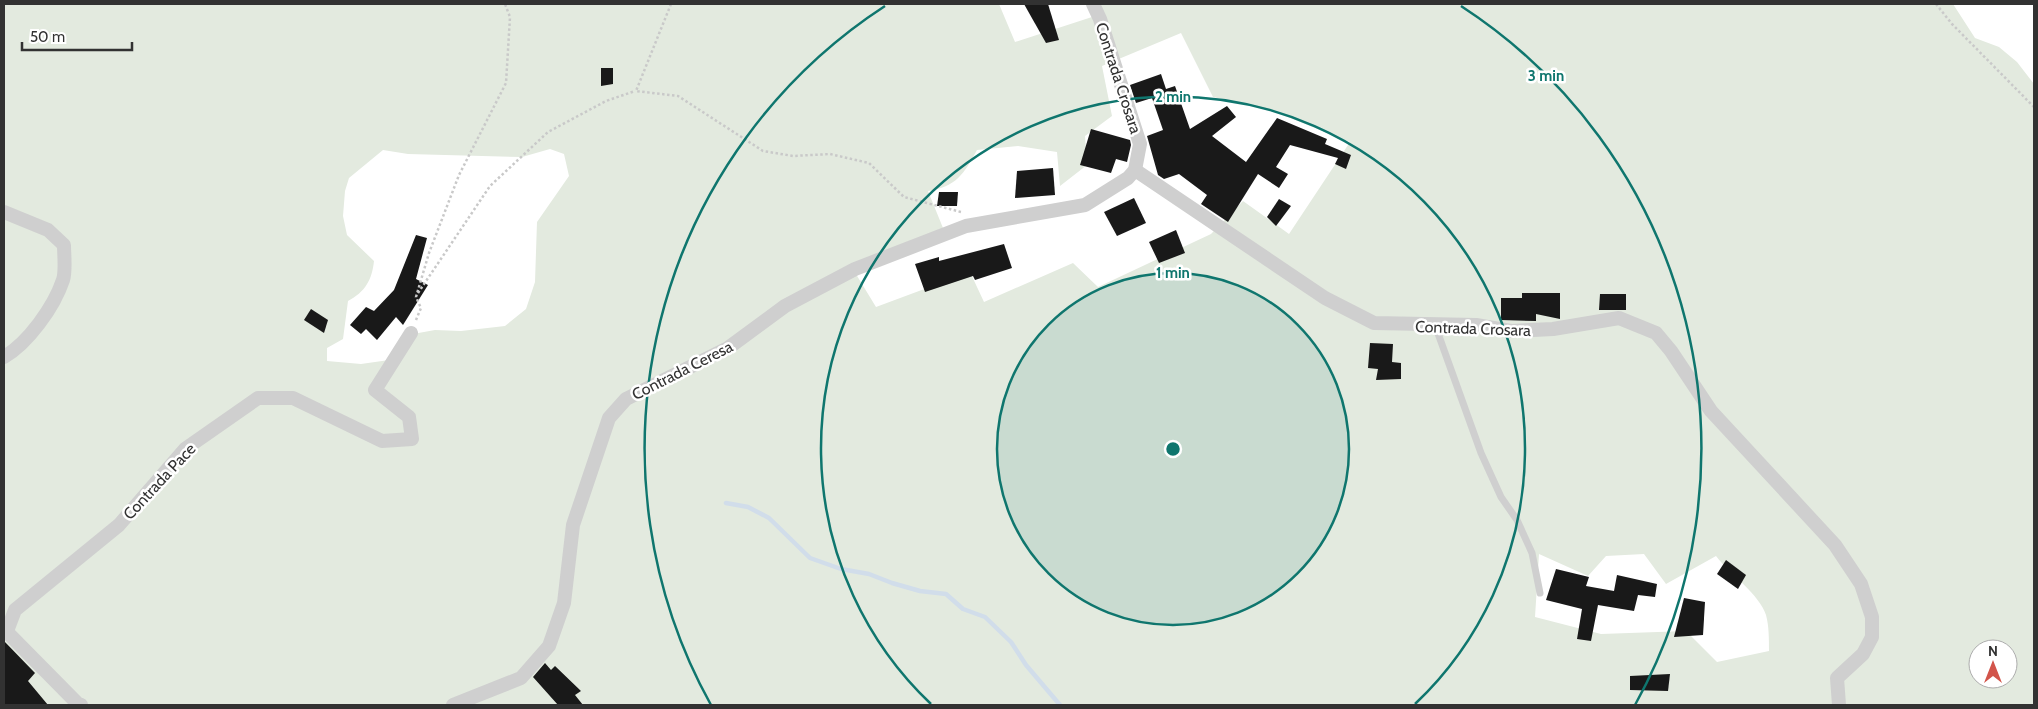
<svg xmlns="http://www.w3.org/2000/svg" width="2038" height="709" font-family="Cabin,sans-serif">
<rect width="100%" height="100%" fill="#fff"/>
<path fill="#e3eadf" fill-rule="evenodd" d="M4,4H999L1015,42L1092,17L1089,4H1953L1975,38L1999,47L2017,62L2034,84V705H4ZM1181,33L1213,97L1273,111L1350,142L1289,234L1243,201L1211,234L1098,287L1073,263L984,302L970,272L876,307L851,266L943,228L928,191C956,187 964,174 977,150L1018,146L1057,152L1060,186L1087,165L1085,136L1112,116L1102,66ZM550,149L564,154L569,176L537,222L535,282L526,309L505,326L461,331L435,330L413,334L389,360L361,364L327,361V348L343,339L348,301C365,292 372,280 374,261L347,235L343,216L345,191L349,178L383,150L408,154L522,157ZM1539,554L1588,576L1606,556L1644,554L1666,584L1716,556C1730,574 1760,595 1766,615C1769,626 1769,639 1769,651L1717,662L1686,631L1601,634L1535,617ZM1978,649H2008V679H1978Z"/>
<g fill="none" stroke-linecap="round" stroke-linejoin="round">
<path stroke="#d1ddea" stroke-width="4.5" d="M726,503L748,507L769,518L810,558L841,569L869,574L892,583L920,591L946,594L963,609L985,617L1011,642L1026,665L1060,705"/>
</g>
<g fill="#191919">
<path d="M1024,4H1048L1059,40L1046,43Z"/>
<path d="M601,68H613V84L601,86Z"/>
<path d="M1161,74L1166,89L1175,86L1190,129L1227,106L1236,117L1212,136L1246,162L1277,118L1327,139L1325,144L1351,155L1346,169L1335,164L1338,158L1290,145L1276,167L1288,174L1279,188L1258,174L1228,222L1201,204L1207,195L1179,174L1164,179L1158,175L1147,136L1163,130L1152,98L1136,103L1130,85Z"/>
<path d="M1091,129L1130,140L1131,145L1127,162L1116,159L1111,173L1080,165Z"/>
<path d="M1053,168L1055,195L1015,198L1017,171Z"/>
<path d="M939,192H958L957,206H937Z"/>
<path d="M1134,198L1146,223L1117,236L1104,212Z"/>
<path d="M1279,199L1291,206L1276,226L1267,217Z"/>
<path d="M1176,230L1185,253L1159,263L1149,242Z"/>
<path d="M416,235L427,238L416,279L428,285L403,325L396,317L377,340L366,329L361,334L350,325L366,307L374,311L394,290Z"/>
<path d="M1004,244L1012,268L975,280L973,276L925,292L915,264L939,257V261Z"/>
<path d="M1522,293H1560V319L1536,314V321L1501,320V298H1522Z"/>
<path d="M1600,294H1626V310H1599Z"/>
<path d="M311,309L328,320L324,333L304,320Z"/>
<path d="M1370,343L1393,344L1392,362L1401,363V379L1376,380L1378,369L1368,368Z"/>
<path d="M1726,560L1746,575L1738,589L1717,574Z"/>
<path d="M1556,569L1589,577L1586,586L1614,591L1617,575L1657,584L1655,597L1638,595L1634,611L1598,605L1591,641L1577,639L1582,609L1546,600Z"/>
<path d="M1684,598L1705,602L1703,635L1674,637Z"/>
<path d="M4,641L35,673L28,681L48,705H4Z"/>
<path d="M545,663L551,670L555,666L581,691L575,695L583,705H558L533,677Z"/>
<path d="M1670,674L1668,691L1630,690V676Z"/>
</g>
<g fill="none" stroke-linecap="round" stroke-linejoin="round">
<g stroke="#c9c9c9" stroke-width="2.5" stroke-dasharray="2.5 2.5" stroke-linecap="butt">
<path d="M671,4L636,91L678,96L763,151L793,156L830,154L869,163L904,197L961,212"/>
<path d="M1936,4L1952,24L2034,107"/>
<path d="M418,293L490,186L548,132L606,101L635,91"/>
<path d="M416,320L421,308L416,297L429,253L459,175L506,83L510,17L505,4"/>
</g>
<path stroke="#cfcfcf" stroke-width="7" d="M1435,325L1481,453L1501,497L1517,520L1532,553L1540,593"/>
<g stroke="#cfcfcf" stroke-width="14">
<path d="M1135,170L1325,298L1374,323L1476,325L1511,331L1553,329L1619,318L1656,333L1671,351L1711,411L1835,545L1861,584L1872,617V637L1863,654L1837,678L1839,705"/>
<path d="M4,212L48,230L64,245C64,255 66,271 63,280C54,307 28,343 4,357"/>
<path d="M4,629L78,704L81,705"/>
<path d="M7,631L15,610L119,525L185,449L258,398H293L382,441L412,439L409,417L375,390L411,333"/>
<path d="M453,705L521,678L549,646L564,603L573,525L609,418L626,399L728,348L785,306L855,269L966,226L1085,205L1128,178L1135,170L1140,144L1100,19L1093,4"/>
</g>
</g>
<circle cx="1173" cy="449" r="176" fill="#0f766e" fill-opacity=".12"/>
<g fill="none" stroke="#0f766e" stroke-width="2.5">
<circle cx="1173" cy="449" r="176"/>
<path d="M931 704A352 352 0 1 1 1415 704"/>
<path d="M711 705A528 528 0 0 1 885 6M1461 6A528 528 0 0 1 1635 705"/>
</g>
<g text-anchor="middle" stroke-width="5" stroke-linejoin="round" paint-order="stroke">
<g font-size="16" fill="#323232" stroke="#fff">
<text transform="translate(1119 78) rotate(72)" y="6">Contrada Crosara</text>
<text transform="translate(1473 328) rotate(2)" y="6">Contrada Crosara</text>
<text transform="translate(682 370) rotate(-27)" y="6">Contrada Ceresa</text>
<text transform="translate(159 481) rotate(-47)" y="6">Contrada Pace</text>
</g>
</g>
<circle cx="1173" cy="449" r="8" fill="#0f766e" stroke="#fff" stroke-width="2.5"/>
<g font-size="15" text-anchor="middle" font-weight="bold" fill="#0f766e" stroke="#fff" stroke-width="5" stroke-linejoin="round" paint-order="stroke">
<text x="1546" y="81">3 min</text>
<text x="1173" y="102">2 min</text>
<text x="1173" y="278">1 min</text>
</g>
<rect width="2038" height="709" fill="none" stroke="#323232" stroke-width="10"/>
<g transform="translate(1993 664)"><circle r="24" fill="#ffffff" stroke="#adadad"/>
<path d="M0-4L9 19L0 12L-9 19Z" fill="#d2544a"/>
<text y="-8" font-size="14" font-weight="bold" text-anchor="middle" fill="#323232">N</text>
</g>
<path d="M22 42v8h110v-8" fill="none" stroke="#323232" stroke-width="2.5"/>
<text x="30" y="42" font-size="15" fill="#323232" stroke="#ffffff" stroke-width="4" paint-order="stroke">50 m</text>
</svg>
